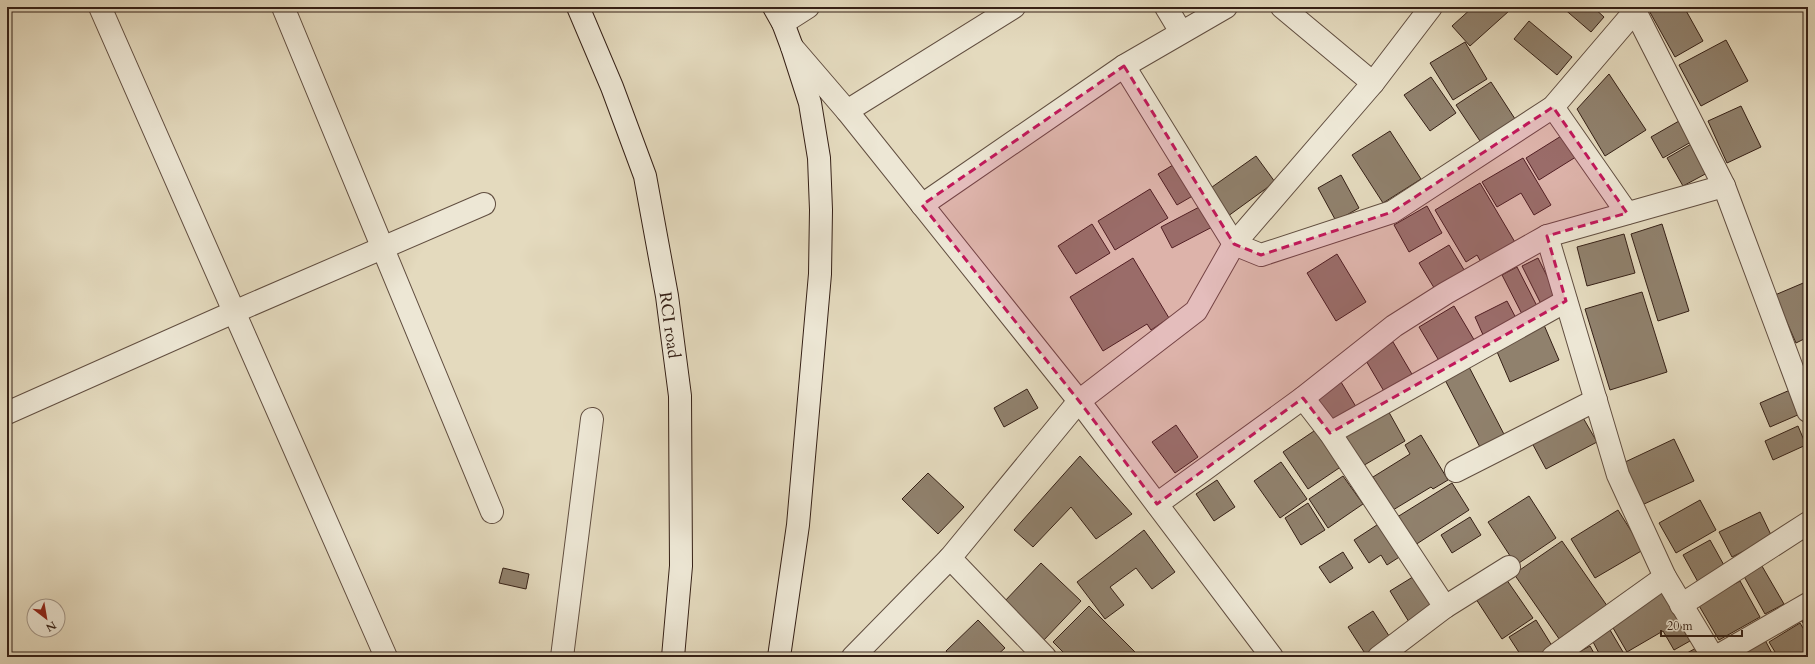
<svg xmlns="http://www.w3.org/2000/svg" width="1815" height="664" font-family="Cardo,serif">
<rect width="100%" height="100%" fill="#e4dabe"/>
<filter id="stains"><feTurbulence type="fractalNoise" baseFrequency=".005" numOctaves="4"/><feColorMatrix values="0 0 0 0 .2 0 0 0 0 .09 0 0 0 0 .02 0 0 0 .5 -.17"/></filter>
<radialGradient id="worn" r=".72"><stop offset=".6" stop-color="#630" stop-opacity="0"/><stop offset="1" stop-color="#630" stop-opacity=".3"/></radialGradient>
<g fill="#90816d" stroke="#352016">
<path d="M1473,7H1505L1509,11L1470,46L1452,26Z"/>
<path d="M1562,7H1593L1604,17L1591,32Z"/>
<path d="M1647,7H1684L1703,41L1675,57Z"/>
<path d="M1529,21L1572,57L1557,75L1514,39Z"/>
<path d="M1726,40L1748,81L1701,106L1679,65Z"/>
<path d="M1465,42L1487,79L1453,100L1430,63Z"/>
<path d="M1609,74L1646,130L1605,156L1577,109Z"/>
<path d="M1431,77L1456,113L1430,131L1404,95Z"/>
<path d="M1491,82L1517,122L1482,144L1456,105Z"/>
<path d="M1741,106L1761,147L1727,163L1708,121Z"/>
<path d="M1686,117L1698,138L1663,158L1651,137Z"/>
<path d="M1390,131L1421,179L1383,203L1352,155Z"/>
<path d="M1566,133L1579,155L1539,180L1526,158Z"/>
<path d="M1693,143L1709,172L1683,186L1667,158Z"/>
<path d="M1256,156L1275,182L1224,219L1205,192Z"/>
<path d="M1523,158L1551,205L1534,215L1521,193L1497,207L1482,182Z"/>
<path d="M1178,162L1196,194L1177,205L1158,174Z"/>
<path d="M1341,175L1359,208L1336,221L1318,188Z"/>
<path d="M1480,183L1519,249L1485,269L1477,255L1466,262L1435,210Z"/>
<path d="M1150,189L1168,218L1115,250L1098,221Z"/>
<path d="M1205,204L1216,225L1172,248L1161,227Z"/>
<path d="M1427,206L1442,233L1409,252L1394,225Z"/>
<path d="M1092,224L1110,253L1076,274L1058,246Z"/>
<path d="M1662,224L1689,311L1658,321L1631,234Z"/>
<path d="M1624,234L1635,273L1587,286L1577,247Z"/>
<path d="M1449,245L1466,273L1436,291L1419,263Z"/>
<path d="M1337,254L1366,302L1336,321L1307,273Z"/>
<path d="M1133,258L1169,318L1151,330L1147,324L1103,351L1070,297Z"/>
<path d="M1538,258L1558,298L1542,306L1522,266Z"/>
<path d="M1517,267L1538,308L1523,316L1502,275Z"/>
<path d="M1808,281V337L1796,343L1775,295Z"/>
<path d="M1642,292L1667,372L1610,390L1585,309Z"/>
<path d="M1507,301L1517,320L1484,337L1475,317Z"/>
<path d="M1454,306L1476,343L1441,364L1419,327Z"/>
<path d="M1544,325L1559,360L1510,382L1495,347Z"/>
<path d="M1393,342L1416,381L1388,398L1365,359Z"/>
<path d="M1468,365L1507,440L1482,451L1444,378Z"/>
<path d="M1341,382L1358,410L1332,426L1315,398Z"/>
<path d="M1027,389L1038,408L1004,427L994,408Z"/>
<path d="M1790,390L1800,414L1770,427L1760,403Z"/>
<path d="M1386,407L1405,441L1361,467L1341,433Z"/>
<path d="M1582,416L1597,442L1546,469L1532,443Z"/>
<path d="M1176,425L1198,457L1175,473L1152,442Z"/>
<path d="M1798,426L1806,445L1773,460L1765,441Z"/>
<path d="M1317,429L1342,466L1308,489L1283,452Z"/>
<path d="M1421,435L1448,480L1433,489L1431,487L1393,510L1373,477L1410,454L1405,445Z"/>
<path d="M1674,439L1694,481L1642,505L1623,463Z"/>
<path d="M1080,456L1132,514L1096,539L1071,507L1033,547L1014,530Z"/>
<path d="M1281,462L1307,499L1280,518L1254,481Z"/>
<path d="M928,473L964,507L938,534L902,499Z"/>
<path d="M1343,476L1363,504L1328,528L1309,499Z"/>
<path d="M1217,480L1235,507L1214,521L1196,494Z"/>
<path d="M1452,483L1469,510L1412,547L1394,519Z"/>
<path d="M1529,496L1556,538L1516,565L1488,522Z"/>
<path d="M1700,500L1716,530L1676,553L1659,523Z"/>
<path d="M1308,503L1325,530L1301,545L1285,518Z"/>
<path d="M1618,510L1643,550L1595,578L1571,539Z"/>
<path d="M1760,512L1772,537L1732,557L1719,532Z"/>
<path d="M1470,517L1481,535L1452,553L1441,535Z"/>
<path d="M1383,521L1404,554L1387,565L1381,555L1369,563L1354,540Z"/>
<path d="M1144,530L1175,572L1152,589L1136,568L1110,587L1124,605L1105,619L1077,582Z"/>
<path d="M1710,540L1725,567L1698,582L1683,555Z"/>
<path d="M1562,541L1610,610L1562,643L1514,574Z"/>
<path d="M1343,552L1353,568L1330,583L1319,567Z"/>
<path d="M1759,561L1784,604L1765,614L1741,571Z"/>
<path d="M1041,563L1081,601L1043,641L1003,603Z"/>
<path d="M503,568L529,574L526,589L499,583Z"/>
<path d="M1416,575L1435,605L1409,622L1390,591Z"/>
<path d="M1504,576L1533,618L1502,639L1474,596Z"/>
<path d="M1740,581L1760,617L1719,640L1698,604Z"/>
<path d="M1661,591L1690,641L1674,650L1663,631L1627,652L1609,621Z"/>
<path d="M1089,606L1140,657H1068L1053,642Z"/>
<path d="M1373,611L1391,639L1366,655L1348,627Z"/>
<path d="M1808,615V630L1801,620Z"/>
<path d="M978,620L1005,648L995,657H951L946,651Z"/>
<path d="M1536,620L1554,649L1542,657H1522L1509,637Z"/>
<path d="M1800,623L1808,636V657H1778L1769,642Z"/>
<path d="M1610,630L1626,657H1601L1592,640Z"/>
<path d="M1765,640L1774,657H1734Z"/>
<path d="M1590,646L1596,657H1570Z"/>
<path d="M1696,648L1701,657H1680Z"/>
</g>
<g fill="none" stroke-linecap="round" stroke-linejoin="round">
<defs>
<g id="minor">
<path d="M100,7L386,657"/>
<path d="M283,7L492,512"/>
<path d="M1166,7L1181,32"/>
<path d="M1282,7L1373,83"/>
<path d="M1635,11L1724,186L1808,411"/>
<path d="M783,23L808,7"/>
<path d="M1124,66L1234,244L1261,255L1392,212L1553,107L1635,11V7"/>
<path d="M1553,107L1627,213"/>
<path d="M847,111L1014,7"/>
<path d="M922,205L1124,66L1226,7"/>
<path d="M1547,236L1618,475L1665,577L1713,657"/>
<path d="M1303,398L1330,433L1445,607"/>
<path d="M7,413L234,312L484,204"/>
<path d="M1330,433L1566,301"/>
<path d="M1456,471L1596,400"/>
<path d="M1157,504L1303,398L1394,326L1446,293L1547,236L1724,186"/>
<path d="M950,558L1045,657"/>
<path d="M1681,605L1808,523"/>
<path d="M562,657L592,419"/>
<path d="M1379,657L1445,607L1509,567"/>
<path d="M1553,657L1665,577"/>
<path d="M1716,657L1808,604"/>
</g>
<g id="tertiary">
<path d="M792,47L847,111L1079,401L1272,657"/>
<path d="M853,657L950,558L1079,401L1196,311L1234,244L1373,83L1431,7"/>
</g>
<g id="secondary">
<path d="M578,7L612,87L645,176L667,296L680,396L681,566L673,657"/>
<path d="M774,7L783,23L792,47L810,103L819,158L821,210L820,274L798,525L779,657"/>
</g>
</defs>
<use href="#minor" stroke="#614e40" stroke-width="24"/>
<use href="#tertiary" stroke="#614e40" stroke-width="24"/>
<use href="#secondary" stroke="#352016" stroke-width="24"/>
<use href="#minor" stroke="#ede7d5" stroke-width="22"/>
<use href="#tertiary" stroke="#ede7d5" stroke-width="22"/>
<use href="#secondary" stroke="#ede7d5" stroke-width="22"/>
</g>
<path fill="#c2185b" fill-opacity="0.2" stroke="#c2185b" stroke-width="3" stroke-dasharray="8 5" stroke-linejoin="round" d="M1124,66L1234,244L1261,255L1392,212L1553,107L1627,213L1547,236L1566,301L1330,433L1303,398L1157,504L1079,401L922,205Z"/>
<g text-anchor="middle" stroke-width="3" stroke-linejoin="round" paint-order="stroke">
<g font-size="17" fill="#352016" stroke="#ede7d5">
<text transform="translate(670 325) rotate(82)" y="6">RCI road</text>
</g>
</g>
<rect width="1815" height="664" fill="none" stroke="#e4dabe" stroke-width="24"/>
<rect x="8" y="8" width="1799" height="648" fill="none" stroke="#352016" stroke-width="2"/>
<rect x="12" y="12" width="1791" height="640" fill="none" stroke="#352016"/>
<g transform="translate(46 618) rotate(149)"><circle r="19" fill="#ede7d5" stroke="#a39789"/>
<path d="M0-3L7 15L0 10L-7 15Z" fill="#8f2418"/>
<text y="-6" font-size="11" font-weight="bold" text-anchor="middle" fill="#352016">N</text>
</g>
<path d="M1661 630v6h81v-6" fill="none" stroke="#352016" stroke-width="2"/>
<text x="1667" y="630" font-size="12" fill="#352016" stroke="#ede7d5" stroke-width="3" paint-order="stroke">20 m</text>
<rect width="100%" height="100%" filter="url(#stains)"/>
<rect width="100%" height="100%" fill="url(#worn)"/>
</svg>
